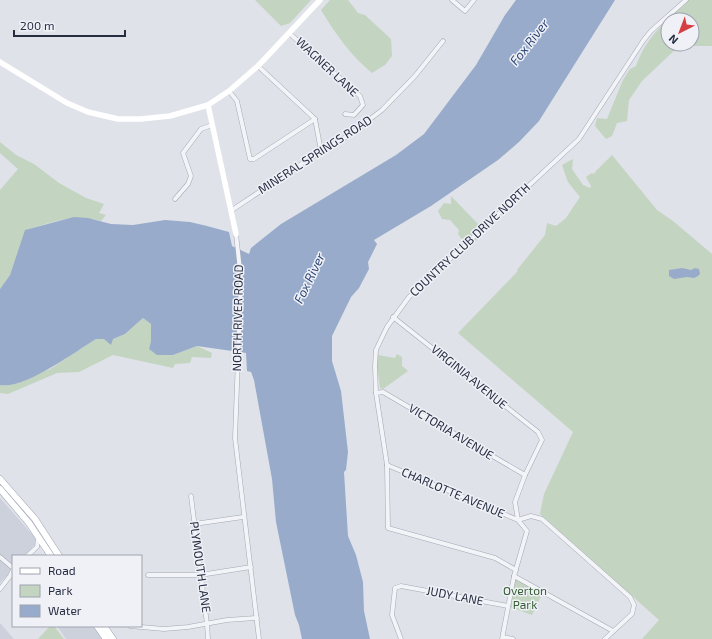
<svg xmlns="http://www.w3.org/2000/svg" width="712" height="639" font-family="'Exo 2',sans-serif">
<rect width="100%" height="100%" fill="#dfe2e9"/>
<g fill="#cdd1dc">
<path d="M0,498L38,541L25,556H13V569L0,583Z"/>
<path d="M0,623L14,639H0Z"/>
<path d="M57,626H96L105,639H66Z"/>
</g>
<g fill="#c3d4c0" fill-rule="evenodd">
<path d="M255,0H311L290,23L281,26Z"/>
<path d="M330,0H348L358,13L365,15L391,39L392,56L385,65L372,73C351,56 335,33 321,10Z"/>
<path d="M688,0H712V46H679L642,81L629,100L627,121L617,123L612,136L606,139L595,126L597,118L607,119L623,80L630,69L636,66C646,37 667,20 688,0ZM668,20H692V44H668Z"/>
<path d="M0,142L16,155L34,164L59,183L86,198L104,204L99,213L106,215L101,221C73,214 52,222 26,230L10,275L0,289V190L18,169L0,153Z"/>
<path d="M612,155L657,210L673,221L712,254V639H642L659,620L540,514L544,494L573,432L458,333L518,271L517,270L545,235L547,223L556,226L566,218L580,197L568,182L562,165L573,159L572,169L583,185L590,188L591,186L586,177L592,173L594,174L596,171Z"/>
<path d="M451,196L479,225L481,235L478,240L464,242L458,234L459,230L450,220L442,219L438,211L444,203L451,204Z"/>
<path d="M143,318L151,324V341L149,349L173,355L197,346L212,353L211,358L192,357L190,363L175,364L173,368L113,355L79,372L57,373L8,394L0,393V385L5,386L50,369L96,339H113L125,334Z"/>
<path d="M397,354L402,357V366L408,371L383,389L380,388L377,366L378,355L395,358Z"/>
<path d="M515,578L542,594L532,615L510,607Z"/>
<path d="M50,626H54L64,639H38Z"/>
</g>
<g fill="#99abcb">
<path d="M516,0H615L539,121L519,142L498,160L431,206L374,240L377,244L368,262L369,269L359,288L351,297L332,336V361L341,391L348,452L346,470L344,472L348,536L356,555L363,582L364,611L370,639H302L299,625L295,615L276,522L272,479L254,380L251,372L247,371L246,353L197,346L173,355H157L149,349L151,341V324L143,318L125,334L113,339L111,345L104,339H96C75,352 23,390 0,385V289L10,275L25,230L74,217L88,218L111,224L133,225L165,220L190,222L207,226L229,232L232,246L249,254L251,248L281,224L396,155L424,134L476,65L505,15Z"/>
<path d="M682,268L691,270L695,268L699,269L700,274L698,276L694,278L687,277L674,279L669,276V270Z"/>
</g>
<g fill="none" stroke-linecap="round" stroke-linejoin="round">
<defs>
<g id="street">
<path d="M452,0L465,11L474,0"/>
<path d="M289,33L360,96L363,105L354,115L345,114"/>
<path d="M258,66L315,119"/>
<path d="M229,91L237,101L250,159H254L315,119"/>
<path d="M315,119L321,151"/>
<path d="M175,199L188,184L191,176L183,153L201,129L212,125"/>
<path d="M232,210L321,151L348,136L382,110L415,76L443,41"/>
<path d="M236,234L241,279L235,438L259,639"/>
<path d="M393,317L538,432L542,440L525,475L515,502L518,520L527,531L514,576L502,639"/>
<path d="M376,393L383,392L525,475"/>
<path d="M387,465L518,520L531,516L542,519L630,597L634,605L632,614L605,639"/>
<path d="M191,496L207,624L208,639"/>
<path d="M194,524L243,517"/>
<path d="M27,556L37,547L38,537"/>
<path d="M0,557L13,568"/>
<path d="M516,570L495,558L388,528L387,465L376,393L375,366L376,350L387,327L409,297L579,139L643,41L651,31L686,0"/>
<path d="M148,575H200L251,567"/>
<path d="M514,576L613,631"/>
<path d="M0,589L10,576L13,570"/>
<path d="M130,626L164,629L188,627L227,620L257,618"/>
<path d="M503,637L513,639"/>
<path d="M401,639L392,615L395,588L401,586L508,606"/>
</g>
<g id="primary">
<path d="M0,479L35,519L59,556"/>
<path d="M0,489L29,523L51,556"/>
<path d="M97,626L106,639"/>
<path d="M104,626L113,639"/>
</g>
</defs>
<use href="#street" stroke="#a4a8b4" stroke-width="5"/>
<use href="#primary" stroke="#9ea5b6" stroke-width="7"/>
<use href="#street" stroke="#f2f4f7" stroke-width="4"/>
<g stroke="#fff" stroke-width="5.5">
<path d="M0,62L67,103L88,112L118,119H141L170,116L208,105L229,91L258,66L320,0"/>
<path d="M208,105L236,234"/>
</g>
<use href="#primary" stroke="#fff" stroke-width="6"/>
</g>
<g text-anchor="middle" stroke-width="3" stroke-linejoin="round" paint-order="stroke">
<g font-size="12" fill="#272e42" stroke="#eff1f7">
<text transform="translate(327 67) rotate(43)" y="4">WAGNER LANE</text>
<text transform="translate(315 155) rotate(-33)" y="4">MINERAL SPRINGS ROAD</text>
<text transform="translate(470 240) rotate(-43)" y="4">COUNTRY CLUB DRIVE NORTH</text>
<text transform="translate(238 318) rotate(-89)" y="4">NORTH RIVER ROAD</text>
<text transform="translate(469 377) rotate(39)" y="4">VIRGINIA AVENUE</text>
<text transform="translate(451 432) rotate(31)" y="4">VICTORIA AVENUE</text>
<text transform="translate(453 493) rotate(23)" y="4">CHARLOTTE AVENUE</text>
<text transform="translate(200 567) rotate(82)" y="4">PLYMOUTH LANE</text>
<text transform="translate(455 596) rotate(11)" y="4">JUDY LANE</text>
</g>
<g font-size="12" fill="#375e34" stroke="#eff1f7">
<text x="525" y="595">Overton<tspan x="525" dy="14">Park</tspan></text>
</g>
<g font-size="13" font-style="italic" fill="#2f4778" stroke="#eff1f7">
<text transform="translate(529 42) rotate(-52)" y="5">Fox River</text>
<text transform="translate(309 278) rotate(-64)" y="5">Fox River</text>
</g>
</g>
<rect x="12" y="555" width="130" height="72" fill="#eff1f7" stroke="#9fa3af"/>
<rect x="20" y="568" width="20" height="6" fill="#ffffff" stroke="#9fa3af"/>
<text x="48" y="575" font-size="12" fill="#272e42">Road</text>
<rect x="20" y="585" width="20" height="12" fill="#c3d4c0" stroke="#9fa3af"/>
<text x="48" y="595" font-size="12" fill="#272e42">Park</text>
<rect x="20" y="605" width="20" height="12" fill="#99abcb" stroke="#9fa3af"/>
<text x="48" y="615" font-size="12" fill="#272e42">Water</text>
<g transform="translate(680 32) rotate(222)"><circle r="19" fill="#eff1f7" stroke="#9fa3af"/>
<path d="M0-3L7 15L0 10L-7 15Z" fill="#d53e42"/>
<text y="-6" font-size="11" font-weight="bold" text-anchor="middle" fill="#272e42">N</text>
</g>
<path d="M14 30v6h111v-6" fill="none" stroke="#272e42" stroke-width="2"/>
<text x="20" y="30" font-size="12" fill="#272e42" stroke="#eff1f7" stroke-width="3" paint-order="stroke">200 m</text>
</svg>
